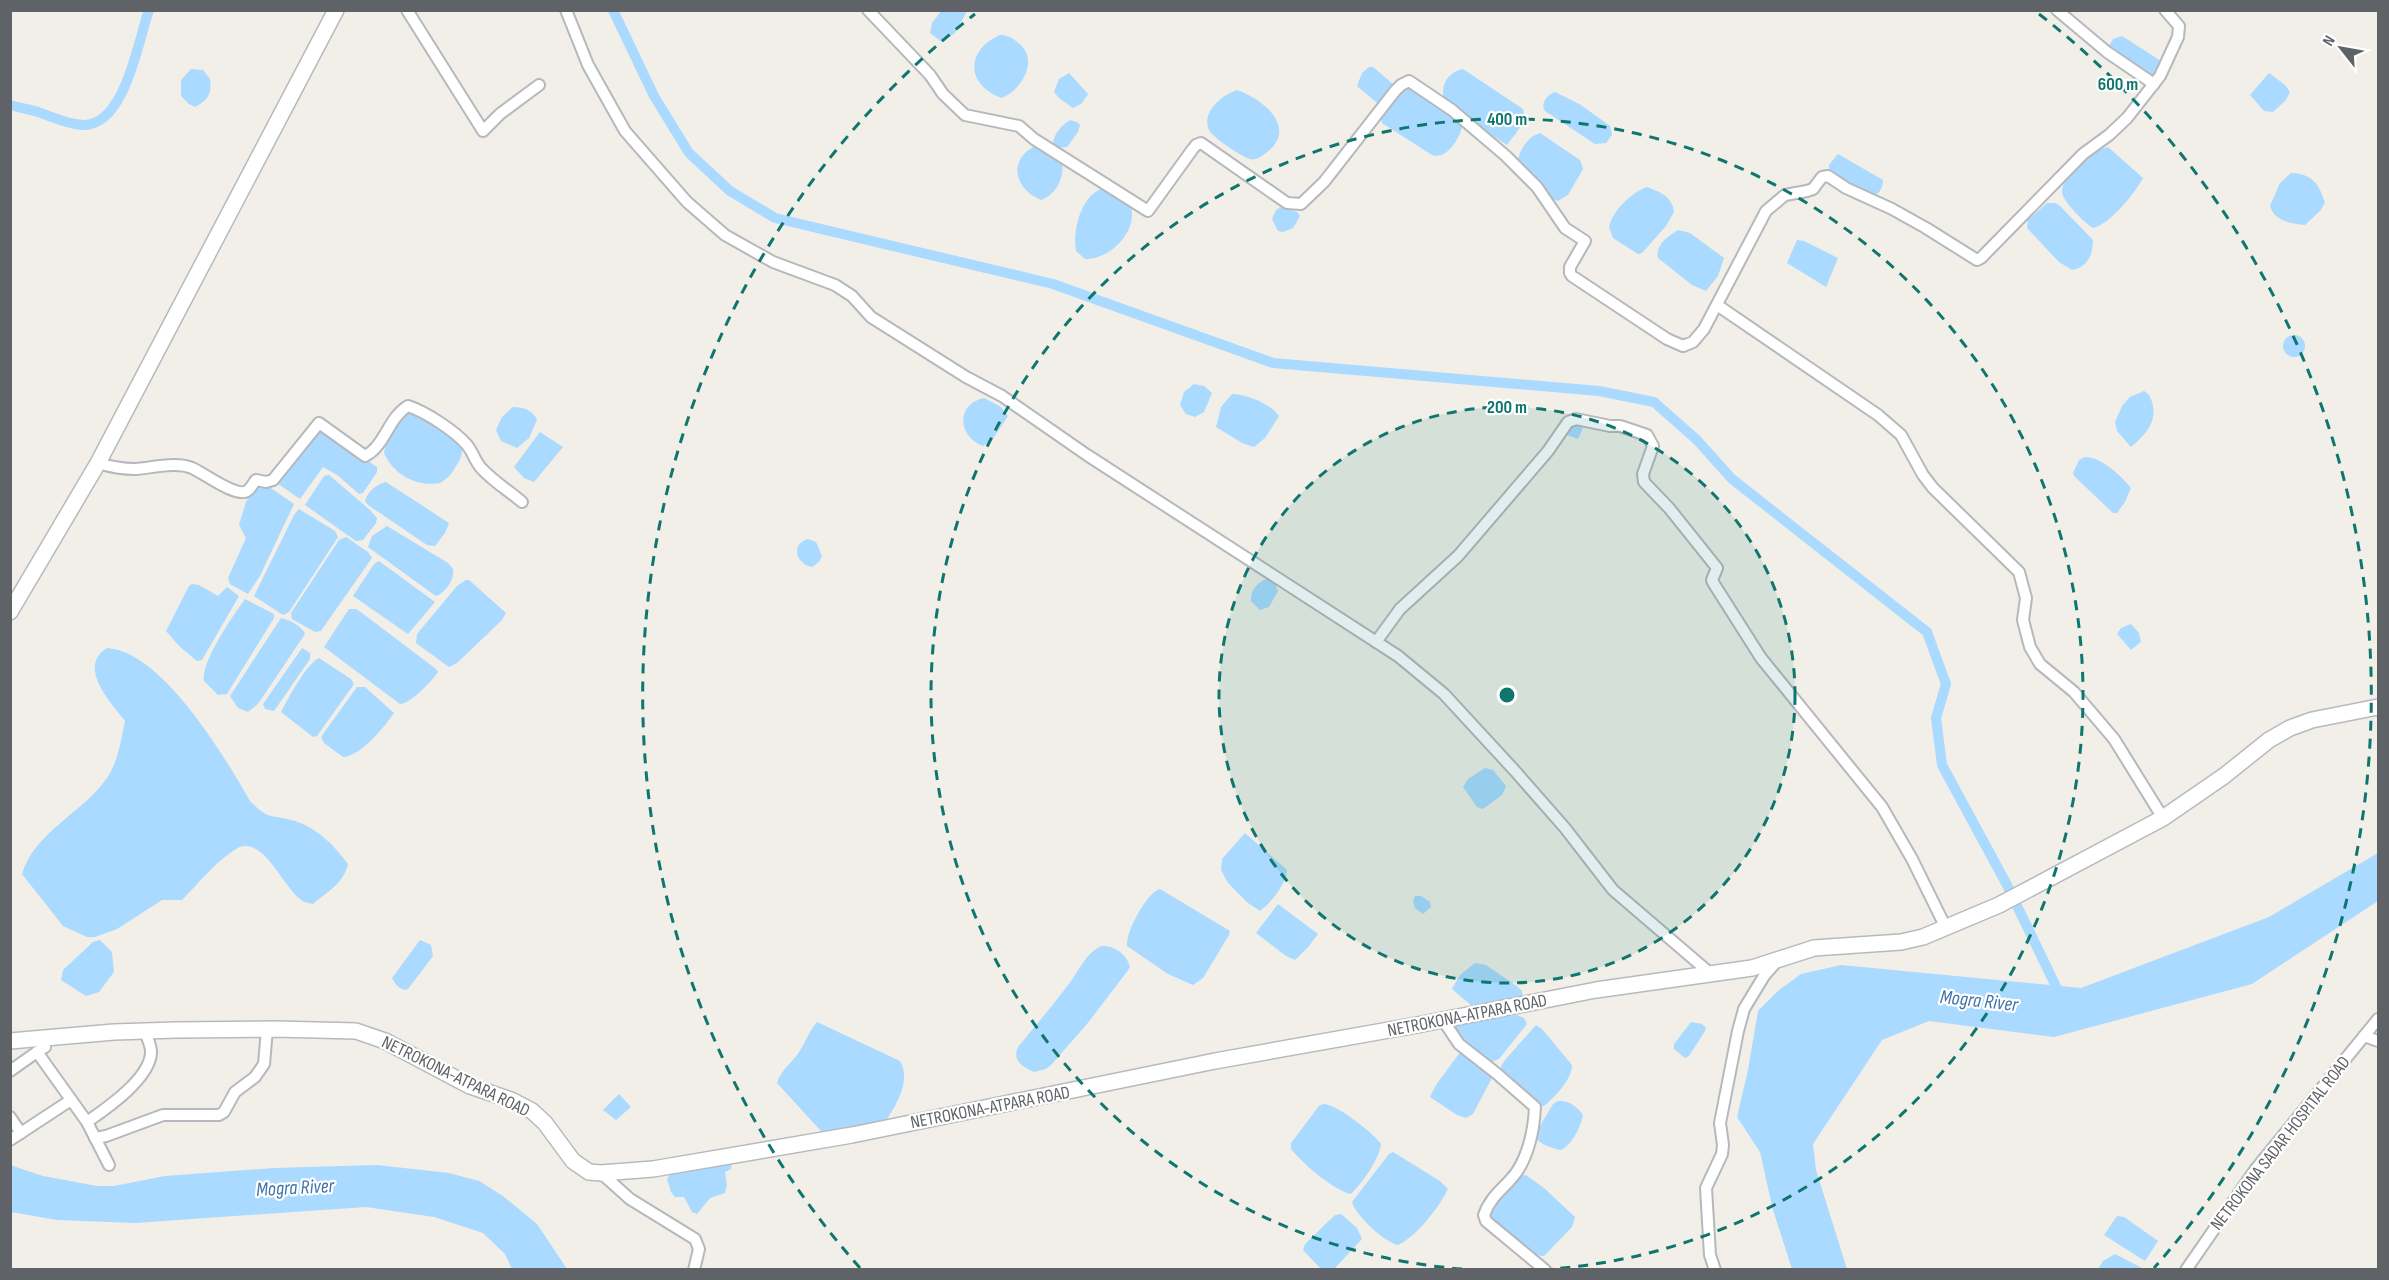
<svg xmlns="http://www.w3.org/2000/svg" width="2389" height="1280" font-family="'Sofia Sans Condensed',sans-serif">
<rect width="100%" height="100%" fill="#f1efe8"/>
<g fill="#aadaff">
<path d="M942,10L967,11L955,33L942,42L930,33L932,23Z"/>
<path d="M1000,35C1007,35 1011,37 1017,42C1040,58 1023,89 1002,98C966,86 965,50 1000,35Z"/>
<path d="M2122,36L2161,61L2157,74L2151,78L2113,52L2109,46L2113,39Z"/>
<path d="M1369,67H1373L1394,85L1380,103L1376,102L1357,86L1362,73Z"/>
<path d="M191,69L203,70L210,79C212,94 208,100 195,107L189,104L181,96V80Z"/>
<path d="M1463,69L1523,109C1527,123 1515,134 1507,145L1473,123L1444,100C1440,85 1448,72 1463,69Z"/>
<path d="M1069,73L1088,94L1081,104L1073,108L1059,98L1054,92L1059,79Z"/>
<path d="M2269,73L2285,85L2290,92L2286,100L2273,112L2264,111L2250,95Z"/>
<path d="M1408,83L1463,124C1460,138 1447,160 1432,155L1382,123L1380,115Z"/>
<path d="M1237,90C1263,99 1299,128 1266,153C1262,156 1255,161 1250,159C1242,157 1212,137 1209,130C1201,112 1222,95 1237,90Z"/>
<path d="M1555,92L1581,105L1610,126L1612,135L1606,143L1595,144L1545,111C1540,103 1547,95 1555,92Z"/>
<path d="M1070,120L1077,122L1080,125L1078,132L1067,147L1056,148L1053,144C1054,133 1061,126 1070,120Z"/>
<path d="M1540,133L1580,160L1583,169L1568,195L1558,201L1549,198L1518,165C1517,152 1528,136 1540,133Z"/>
<path d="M1035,146L1062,163C1065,178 1055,195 1041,200C1015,190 1007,160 1035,146Z"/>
<path d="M2108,147L2143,178C2136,192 2109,225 2093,228C2086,224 2062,201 2062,192C2061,177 2094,149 2108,147Z"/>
<path d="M1838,154L1883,180C1883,188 1879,195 1871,197L1830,173L1829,165Z"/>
<path d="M2291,173C2312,174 2319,183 2325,203L2320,211L2305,225C2291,223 2275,222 2270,206L2280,183Z"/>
<path d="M1647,187C1661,192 1672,197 1674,212L1666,226L1642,253L1638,254L1613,238L1609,227C1612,211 1632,192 1647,187Z"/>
<path d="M1104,188L1130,203C1140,229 1111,260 1085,259L1076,251C1072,231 1081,194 1104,188Z"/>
<path d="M2047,203H2055L2059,205L2093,240C2093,254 2088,267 2072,270L2059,262L2027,228L2028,220Z"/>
<path d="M1281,207L1297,212L1300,216L1293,228L1283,232L1278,231L1272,219L1276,210Z"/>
<path d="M1678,230L1690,233L1724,258L1718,276L1706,291L1692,285L1658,258C1655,245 1667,237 1678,230Z"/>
<path d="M1797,240L1804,241L1838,258L1826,287L1787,263Z"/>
<circle cx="2294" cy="346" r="11"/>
<path d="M1194,384L1204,386L1212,393L1204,412L1195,417L1186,414L1180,405L1184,392Z"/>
<path d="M2144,391C2149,394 2150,396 2152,402C2158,422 2145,435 2131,447L2117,431L2115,422L2122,406L2130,397Z"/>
<path d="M1232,394C1246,394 1271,404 1279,416L1265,438L1254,447L1242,443L1216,427L1221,407Z"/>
<path d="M984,398L1001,407L1008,416L992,440L983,446C958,437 955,404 984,398Z"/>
<path d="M513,407C523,407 533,410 537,420L529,438L517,448L501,441L496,430L502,417Z"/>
<path d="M410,412C426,421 449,429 460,444C465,451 460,460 456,466C452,474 447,479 440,483C416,487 394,475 384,453C386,440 397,417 410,412Z"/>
<path d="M1575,423L1583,428L1578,439L1564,434L1568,424Z"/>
<path d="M319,427L377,467V472L363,493L359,494L337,475L323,467L300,499L277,483V482Z"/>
<path d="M540,432L563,447L534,482L524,478L514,467Z"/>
<path d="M2085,457C2102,457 2121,476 2131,488L2125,502L2117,513H2113L2074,476L2073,473L2079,460Z"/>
<path d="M329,475L370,510L377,518L376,523L363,540L356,541L305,505L324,476Z"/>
<path d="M262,482L294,504L260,576L248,594L230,584L228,578L246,538L239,525L246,502L257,483Z"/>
<path d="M386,482L449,523L445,533L435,546L427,545L368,505L365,501C367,492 377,484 386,482Z"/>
<path d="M299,509L335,531L338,537L289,612L283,615L254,596L294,515Z"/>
<path d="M387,526L448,563L453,569C455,579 445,593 436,596L433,594L368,547L372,536Z"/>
<path d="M346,537L368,552L372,558L325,625L321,631L315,632L292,619L291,613L339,540Z"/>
<path d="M808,539L816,542L822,556L819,562L812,567C796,564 790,544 808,539Z"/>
<path d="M379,561L435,602L408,634L353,596L374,564Z"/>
<path d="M1266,579L1274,581L1278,591L1269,607L1260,610L1251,601C1250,591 1257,583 1266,579Z"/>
<path d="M466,580H469L506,613L502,620L457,663L449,667L416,643L417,634L457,586Z"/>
<path d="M192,584L199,585L218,596L227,587L239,596L202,660L197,661L180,647L166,631L189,586Z"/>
<path d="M245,599L274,614V618L227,694L218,695L204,681C200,663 234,614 245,599Z"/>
<path d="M349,609H356L362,613L436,669L438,672C432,681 410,704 400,704L324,647Z"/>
<path d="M281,618C290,620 302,626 305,634L258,704L248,712L238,708L230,696Z"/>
<path d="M2131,624L2139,633L2141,642L2131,650L2117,634L2121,628Z"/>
<path d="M107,648C162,651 225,757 250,801C271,822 270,813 295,821C317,828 335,846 348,864C344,883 327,892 313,904C308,903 303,902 300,899C283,887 262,833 236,849C215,862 199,883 182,900H162L117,929L95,937H87L63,926L22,874C35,831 82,814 107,778C118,762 121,740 125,721C112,704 76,667 107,648Z"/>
<path d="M302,648L310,653V659L274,711L265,709L263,704Z"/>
<path d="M319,658L351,679L354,684L317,736L313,737L281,712C287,700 307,663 319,658Z"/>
<path d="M357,687H365L394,713C384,727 361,756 343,757L324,743L321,737Z"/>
<path d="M1485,768L1493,770L1506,786L1502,795L1483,809L1477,807L1463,787L1468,779Z"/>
<path d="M1245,833L1287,870C1287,883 1270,904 1260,911L1248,903L1228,883L1221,870L1222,859Z"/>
<path d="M2378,853V901L2252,984L2054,1037L1929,1021L1882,1040L1813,1144L1816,1170L1847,1269H1792L1773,1210L1760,1152L1737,1117L1748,1070L1758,1011L1779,990L1801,974L1841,965L2081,988L2269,917Z"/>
<path d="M1160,889L1230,931L1229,935L1203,978L1193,985L1168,974L1127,946C1125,933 1147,892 1160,889Z"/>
<path d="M1415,896H1421L1430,902L1431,907L1423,914L1415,908L1413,901Z"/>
<path d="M1278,904L1318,934L1309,946L1295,960L1286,956L1256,933Z"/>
<path d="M100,940L112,952L114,972L99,992L86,996L61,980L63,970L93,942Z"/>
<path d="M420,940L431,945L433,956L408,989C401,992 395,984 392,978Z"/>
<path d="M1101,946C1114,945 1127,954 1130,967L1126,973L1087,1024L1051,1065L1046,1069L1034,1072C1022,1067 1012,1060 1018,1047C1036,1025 1054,1004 1071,981C1080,969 1086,953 1101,946Z"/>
<path d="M1475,963L1486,965L1518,987L1522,991L1523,998L1472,1006L1452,989L1460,975Z"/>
<path d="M1517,1015L1524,1018L1527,1024L1499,1059L1491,1062C1477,1054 1455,1043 1453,1025L1458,1023Z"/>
<path d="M817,1022L900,1061C912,1081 895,1107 884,1124L829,1135L821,1131L777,1083C780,1072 790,1064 797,1055C805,1045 808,1032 817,1022Z"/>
<path d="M1691,1022L1702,1024L1706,1028L1705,1031L1689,1056L1685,1058L1674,1049V1044Z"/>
<path d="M1536,1025L1542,1029L1572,1065C1572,1079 1555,1097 1544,1106H1539L1501,1071V1066L1505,1060Z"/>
<path d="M1461,1051L1494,1074L1473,1114L1466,1118L1457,1115L1430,1097L1436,1085Z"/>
<path d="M619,1094L631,1107L616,1120L603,1110Z"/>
<path d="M1558,1101C1568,1100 1577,1106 1583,1115C1581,1126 1572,1145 1561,1150C1551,1148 1539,1144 1534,1136L1553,1104Z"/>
<path d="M1323,1104C1337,1104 1373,1133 1381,1144C1379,1160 1362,1183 1351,1194C1334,1191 1301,1162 1291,1149V1143L1319,1106Z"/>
<path d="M1393,1152L1440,1181L1448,1189C1440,1206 1416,1237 1398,1245C1384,1242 1356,1216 1352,1202L1389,1154Z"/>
<path d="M732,1162L731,1169L725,1172L727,1185L725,1193L710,1198L697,1214L692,1212L684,1197H675L671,1192L667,1179L670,1174L690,1168Z"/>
<path d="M10,1165L43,1176L97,1186H114L165,1176L274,1168L377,1165L449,1173L479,1181L503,1196L537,1224L567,1269H512L505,1254L483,1233L434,1217L366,1207L135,1223L57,1220L11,1212Z"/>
<path d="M1526,1175L1544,1188L1575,1217L1572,1227L1544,1256C1529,1256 1500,1228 1488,1218C1495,1202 1506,1178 1526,1175Z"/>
<path d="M1341,1214L1357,1228L1362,1239L1334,1269H1321L1303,1250L1305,1244L1335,1215Z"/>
<path d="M2117,1216L2124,1217L2158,1241L2145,1261L2104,1235Z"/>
<path d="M2115,1254L2144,1269H2098L2103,1261Z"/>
</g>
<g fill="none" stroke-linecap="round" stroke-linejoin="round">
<g stroke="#aadaff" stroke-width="10">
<path d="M613,10L654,96L689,153L730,191L775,218L1053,284L1273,363L1599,391L1654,402L1697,440L1732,479L1927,632L1946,684L1936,718L1942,765L2007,885L2062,999"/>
<path d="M10,105C20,108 29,109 38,112C53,117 66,124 83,125C125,126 138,41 149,10"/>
</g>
<defs>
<g id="street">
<path d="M407,10L483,131L500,114L539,85"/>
<path d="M566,10L588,65L625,131L687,202L725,235L773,262L835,285L852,296L871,317L966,377L1002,396L1087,455L1398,656L1444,694L1515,771L1565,828L1613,890L1711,974"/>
<path d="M868,10L930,75L943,94L965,115L1019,126L1034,139L1148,211L1192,150L1196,145L1201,143L1287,203L1301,204L1324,182L1395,91L1401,85L1409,81L1452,110L1506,156L1537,187L1565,228L1585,241L1570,267V273L1572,276L1667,339L1683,346L1693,342L1704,329L1766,211L1785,195L1807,191L1813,189L1822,177L1828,176L1846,188L1892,209L1926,228L1977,260L1981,258L2083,154L2109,135L2127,118L2160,76L2178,37L2179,26L2165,10"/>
<path d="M2057,10L2107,52L2154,84"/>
<path d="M1717,305L1878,415L1901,435L1923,475L1933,488L2019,572L2026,598L2023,620L2030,647L2040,664L2074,692L2114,739L2163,818"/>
<path d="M98,463C111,467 122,469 135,469C152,468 176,461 192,468C202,472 236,498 247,491C251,489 253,483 256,480L266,482L273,480L319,423L365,456C385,446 388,418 408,406C426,412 455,431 467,445C473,452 475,462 482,469C493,481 509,491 522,502"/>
<path d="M1376,642L1400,609L1458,556L1548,451L1568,422L1576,419L1610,426H1620L1647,435L1653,446L1643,474L1644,482L1669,508L1717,568L1712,580L1714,584L1761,658L1882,807L1912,859L1946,928"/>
<path d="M1443,1020L1459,1044L1496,1073L1535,1107C1534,1128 1529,1152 1518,1170C1508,1186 1491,1194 1484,1215L1486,1221L1545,1270"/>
<path d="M2364,1036L2378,1041"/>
<path d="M40,1037L45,1047L37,1052L87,1122L109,1165"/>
<path d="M10,1071L37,1052"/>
<path d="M10,1117L21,1133"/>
<path d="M87,1122C107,1108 148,1080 151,1054C152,1047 147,1038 145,1031"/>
<path d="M95,1138L106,1136L163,1115H219L224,1112L235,1092L255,1077L264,1064L267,1029"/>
<path d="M10,1140L71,1100"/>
<path d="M601,1173L630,1199L695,1239L699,1249L694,1270"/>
<path d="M1715,1270L1710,1255L1706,1188L1722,1154L1723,1145L1720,1123L1738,1031L1744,1009L1764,976L1777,961"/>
<path d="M2186,1270L2255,1170L2378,1019"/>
</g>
<g id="secondary">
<path d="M10,612L98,463L336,10"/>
<path d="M10,1041L114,1032L176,1030L276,1029L356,1031L385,1041L470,1086L511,1100L532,1111L545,1123L573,1161L589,1172L601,1173L653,1169L852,1135L1215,1061L1417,1025L1596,990L1752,968L1814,948L1901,942L1923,937L1999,905L2163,818L2224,776L2269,740L2290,728L2312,720L2378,707"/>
</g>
</defs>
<use href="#street" stroke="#b5b8bc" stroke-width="14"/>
<use href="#secondary" stroke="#b6babf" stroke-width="18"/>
<use href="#street" stroke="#fff" stroke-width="10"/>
<use href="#secondary" stroke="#fff" stroke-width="15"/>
</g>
<circle cx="1507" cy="695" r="288" fill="#0f766e" fill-opacity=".12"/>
<g fill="none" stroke="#0f766e" stroke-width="3" stroke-dasharray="10 8">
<circle cx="1507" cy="695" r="288"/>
<path d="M1462 1269A576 576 0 1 1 1552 1269"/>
<path d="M860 1268A864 864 0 0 1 975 14M2039 14A864 864 0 0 1 2154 1268"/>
</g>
<g text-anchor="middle" stroke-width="4.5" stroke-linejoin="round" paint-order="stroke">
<g font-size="18" fill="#5f6368" stroke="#fff">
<text transform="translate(1467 1015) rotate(-11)" y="6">NETROKONA-ATPARA ROAD</text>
<text transform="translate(456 1076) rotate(26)" y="6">NETROKONA-ATPARA ROAD</text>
<text transform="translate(990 1107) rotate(-11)" y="6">NETROKONA-ATPARA ROAD</text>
<text transform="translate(2280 1143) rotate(-52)" y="6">NETROKONA SADAR HOSPITAL ROAD</text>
</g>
<g font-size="20" font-style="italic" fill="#4174aa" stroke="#fff">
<text transform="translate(1979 1000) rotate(6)" y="7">Mogra River</text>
<text transform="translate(295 1187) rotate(-3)" y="7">Mogra River</text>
</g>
</g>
<circle cx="1507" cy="695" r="9" fill="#0f766e" stroke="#fff" stroke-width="3"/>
<g font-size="18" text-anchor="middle" font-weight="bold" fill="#0f766e" stroke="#fff" stroke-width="4.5" stroke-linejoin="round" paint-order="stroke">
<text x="2118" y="90">600 m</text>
<text x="1507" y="125">400 m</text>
<text x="1507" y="413">200 m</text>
</g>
<rect width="2389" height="1280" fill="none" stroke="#5f6368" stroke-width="24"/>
<g transform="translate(2341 48) rotate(301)" stroke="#ffffff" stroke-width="4.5" paint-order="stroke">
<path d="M0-4.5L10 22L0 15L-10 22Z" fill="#5f6368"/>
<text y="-9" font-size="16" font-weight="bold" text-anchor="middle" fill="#5f6368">N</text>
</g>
</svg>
